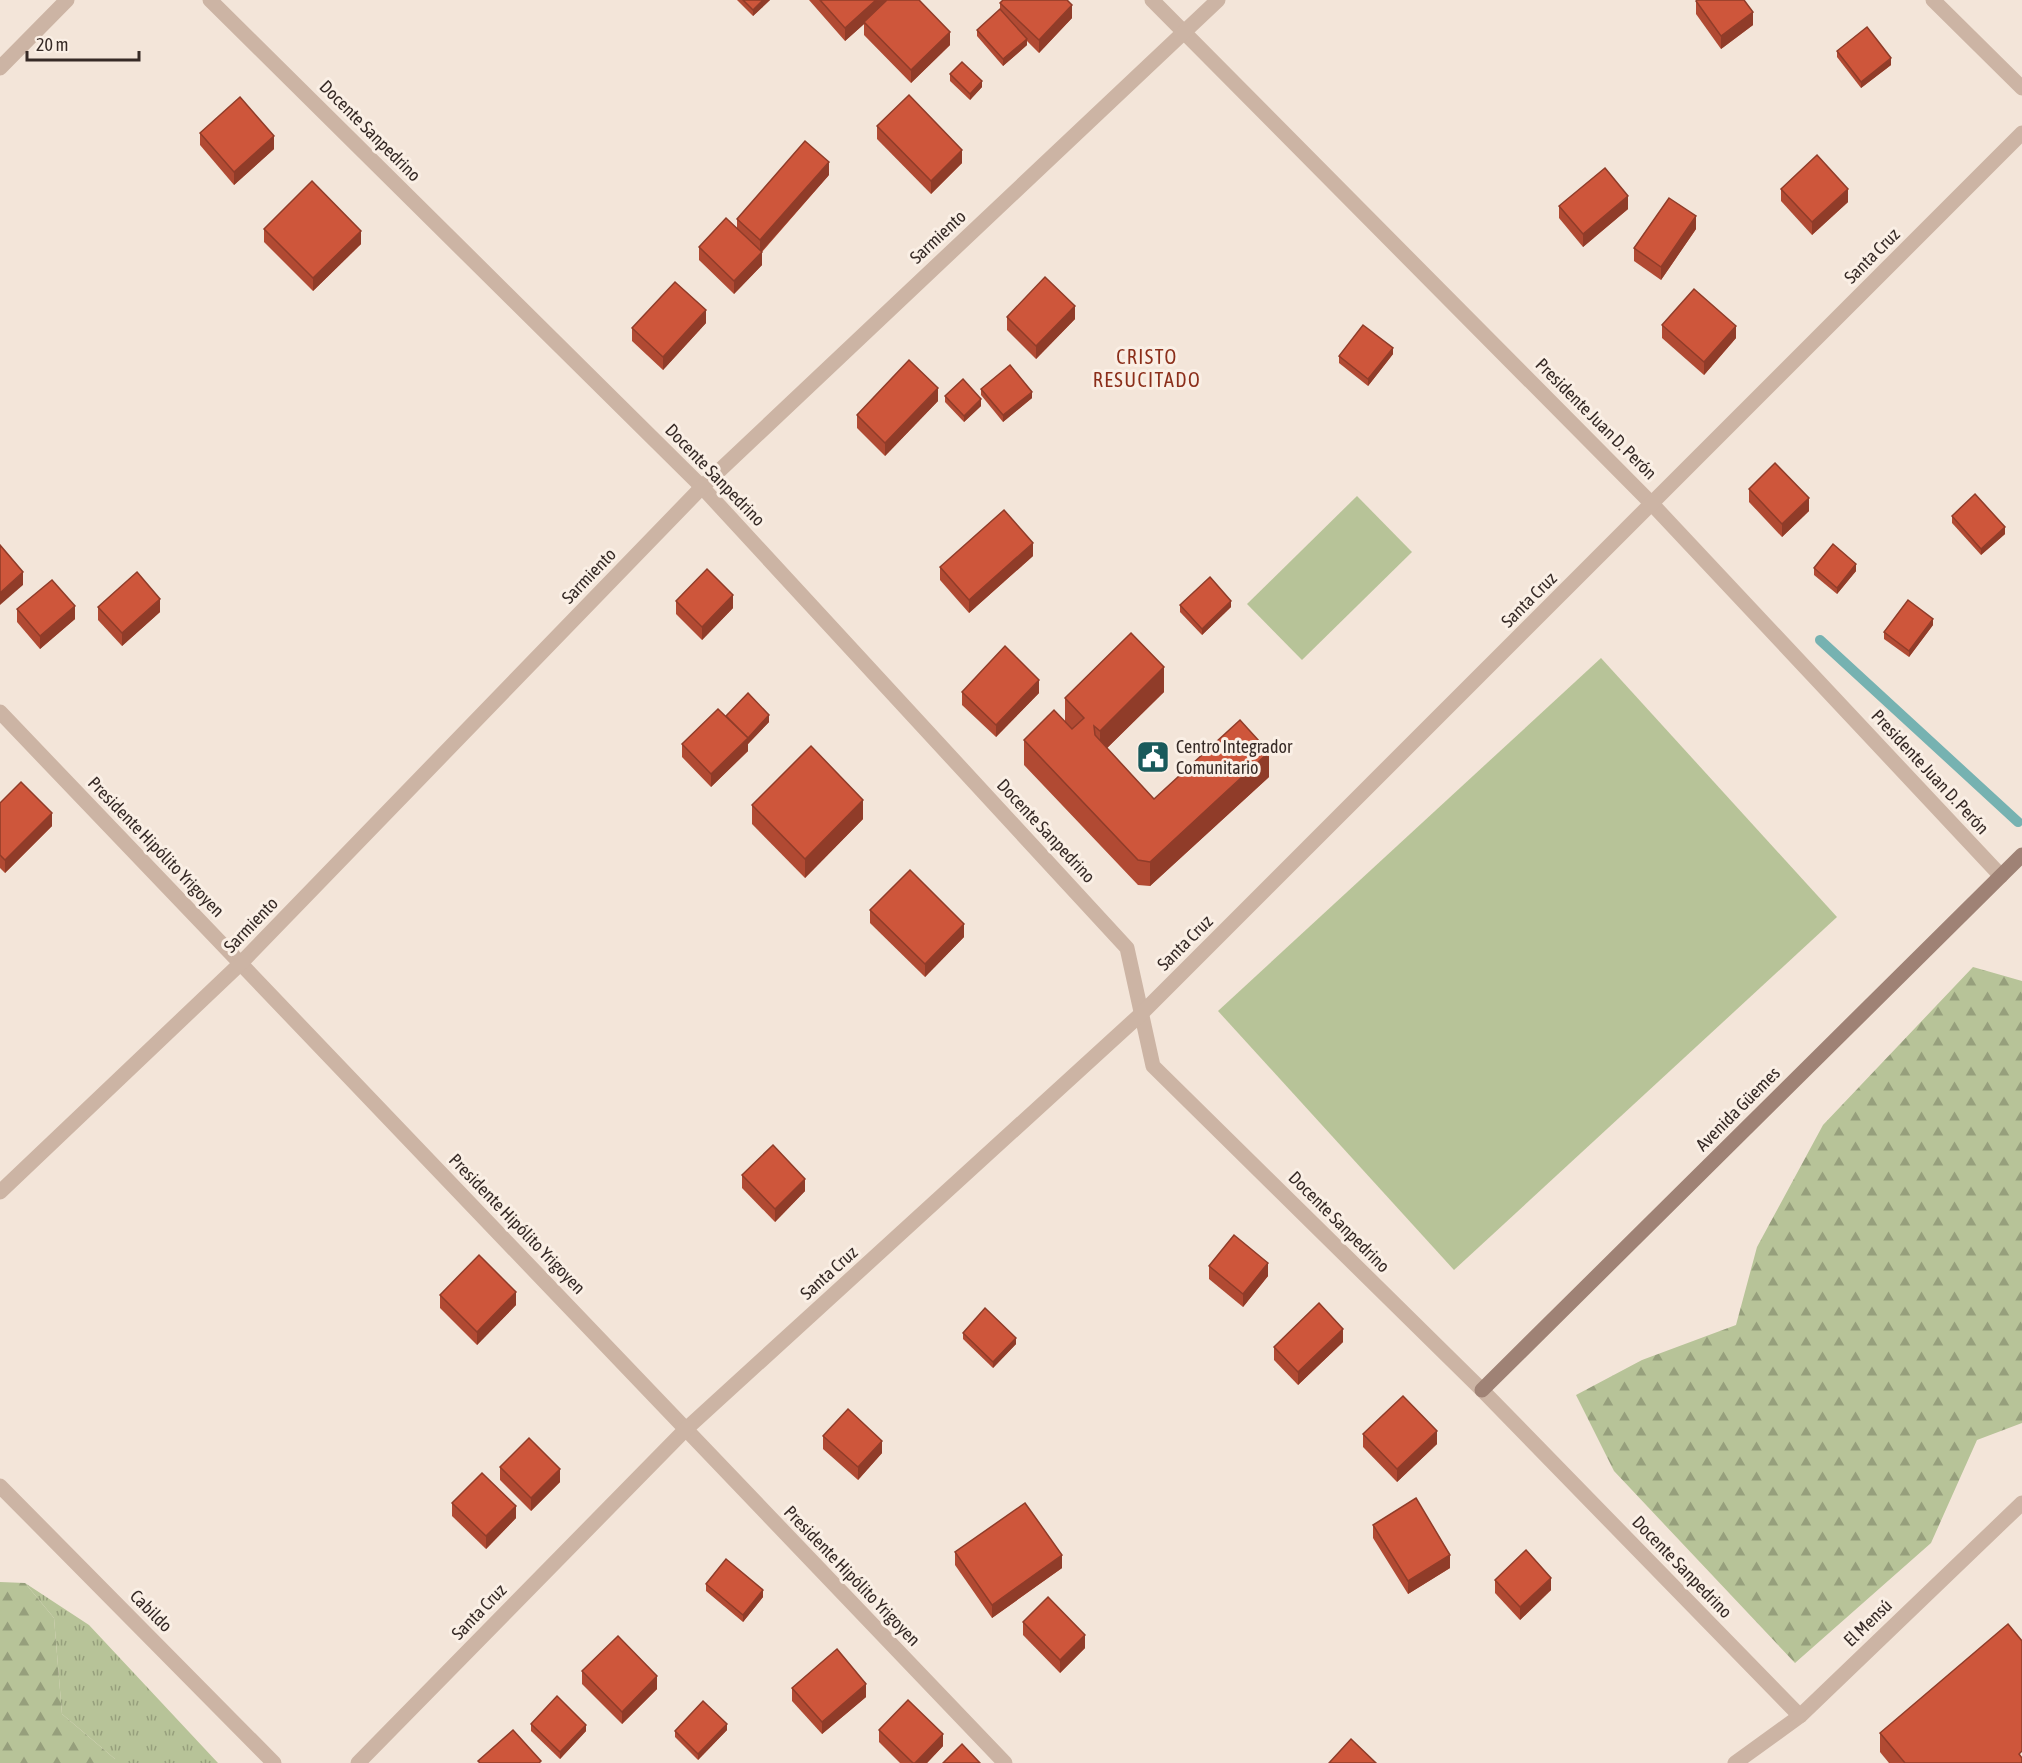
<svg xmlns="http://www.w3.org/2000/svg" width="2022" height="1763" font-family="'Asap Condensed',sans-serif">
<defs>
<pattern id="grass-tufts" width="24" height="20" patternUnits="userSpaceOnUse" patternTransform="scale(1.5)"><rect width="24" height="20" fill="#b7c398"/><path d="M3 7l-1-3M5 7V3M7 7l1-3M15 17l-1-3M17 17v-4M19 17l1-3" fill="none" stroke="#969f7c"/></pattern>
<pattern id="forest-firs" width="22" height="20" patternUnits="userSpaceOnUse" patternTransform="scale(1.5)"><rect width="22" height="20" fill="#b7c398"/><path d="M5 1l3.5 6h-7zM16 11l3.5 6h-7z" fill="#969f7c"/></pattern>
</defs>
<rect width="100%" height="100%" fill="#f3e5d9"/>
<path fill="url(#grass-tufts)" d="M25,1583L89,1625L218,1763H115V1759L62,1714L54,1618Z"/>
<g fill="url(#forest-firs)">
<path d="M1973,967L2022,981V1423L1977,1440L1931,1543L1795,1663L1614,1471L1576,1395L1642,1360L1736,1325L1757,1247L1823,1125Z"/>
<path d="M0,1582L25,1583L54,1618L62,1714L115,1759V1763H0Z"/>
</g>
<g fill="#b7c398">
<path d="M1357,496L1412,552L1302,660L1247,604Z"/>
<path d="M1601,658L1837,917L1454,1270L1218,1011Z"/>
</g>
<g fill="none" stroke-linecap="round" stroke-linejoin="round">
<path stroke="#76b2b1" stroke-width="10" d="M1820,640L2018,822"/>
<g stroke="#ccb4a4" stroke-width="15">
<path d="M210,0L702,487L1127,948L1153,1066L1482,1390L1800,1716"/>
<path d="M1152,0L1653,505L2001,876"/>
<path d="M1933,0L2022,88"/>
<path d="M0,68L67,0"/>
<path d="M0,712L1005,1763"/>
<path d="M0,1192L241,963L702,487L1218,0"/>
<path d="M0,1486L274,1763"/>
<path d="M358,1763L685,1430L1141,1014L2022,133"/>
<path d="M1735,1763L1800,1716L2022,1503"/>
</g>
<path stroke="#9f8275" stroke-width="15" d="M1482,1390L2022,855"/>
</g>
<g fill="#b14a33">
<path d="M737,0H770L753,16Z"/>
<path d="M809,0H919L950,45L911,83L864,35V24L845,41Z"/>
<path d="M1696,1L1753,25L1721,49L1696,14Z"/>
<path d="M1000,3L1072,18L1039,53L1027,41V45L1003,66L977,36V30L1000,9Z"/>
<path d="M1837,51L1891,65L1861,88L1837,57Z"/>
<path d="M950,74L982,87L970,100L950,81Z"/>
<path d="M877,126L962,163L931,194L877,139Z"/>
<path d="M200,133L274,149L234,185L200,145Z"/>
<path d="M829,175L762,252V265L734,294L699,260V247L737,228V219Z"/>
<path d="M1781,189L1848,202L1812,235L1781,201Z"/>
<path d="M1559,206L1628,209L1583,247L1559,218Z"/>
<path d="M264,229L361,244L313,291L264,242Z"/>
<path d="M1696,229L1661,280L1634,261V248Z"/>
<path d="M1007,317L1075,319L1036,359L1007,330Z"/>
<path d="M706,323L663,370L632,341V328Z"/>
<path d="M1662,325L1736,338L1704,375L1662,338Z"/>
<path d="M1393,354L1368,386L1339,363V356Z"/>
<path d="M981,389L1032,398L1003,422L981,395Z"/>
<path d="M945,396L981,406L964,422L945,402Z"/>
<path d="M938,401L885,456L857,428V415Z"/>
<path d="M1749,489L1809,511L1782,537L1749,502Z"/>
<path d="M1952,516L2005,534L1981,555L1952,523Z"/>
<path d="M1033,556L969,613L940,580V567Z"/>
<path d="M1814,568L1856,571L1837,594L1814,575Z"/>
<path d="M676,601L733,608L702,640L676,614Z"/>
<path d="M1180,605L1231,607L1202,635L1180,612Z"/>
<path d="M98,607L160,612L122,646L98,620Z"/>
<path d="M17,609L75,619L40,649L17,622Z"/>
<path d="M1933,625L1909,657L1884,639V632Z"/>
<path d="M962,692L1039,693L996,737L962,705Z"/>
<path d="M1164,692L1107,748L1154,799L1269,777L1150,886L1138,885L1024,765V740L1065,722V698Z"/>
<path d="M726,716L769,722L748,744V751L711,787L682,757V744Z"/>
<path d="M0,803L52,826L5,873L0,868Z"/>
<path d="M752,805L863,819L805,878L752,824Z"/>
<path d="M870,910L964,937L925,977L870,923Z"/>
<path d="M742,1175L805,1191L775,1222L742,1188Z"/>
<path d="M1209,1266L1268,1276L1243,1307L1209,1279Z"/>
<path d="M440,1295L516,1305L477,1345L440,1308Z"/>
<path d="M963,1333L1016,1344L993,1368L963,1339Z"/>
<path d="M1343,1342L1298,1385L1274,1360V1347Z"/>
<path d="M1363,1434L1437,1444L1397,1482L1363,1447Z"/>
<path d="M823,1436L882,1453L858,1480L823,1449Z"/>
<path d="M500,1467L560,1482L531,1511L500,1480Z"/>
<path d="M452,1503L516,1518L486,1549L452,1516Z"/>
<path d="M1373,1525L1450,1568L1408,1594L1373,1538Z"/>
<path d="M955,1552L1062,1568L992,1618L955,1565Z"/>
<path d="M1495,1580L1551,1590L1520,1620L1495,1593Z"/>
<path d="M706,1584L763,1597L743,1622L706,1591Z"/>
<path d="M1023,1622L1085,1648L1060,1673L1023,1635Z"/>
<path d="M582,1671L657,1689L622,1724L582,1684Z"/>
<path d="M792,1688L866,1697L822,1734L792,1701Z"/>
<path d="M531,1724L586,1731L560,1759L531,1731Z"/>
<path d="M727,1730L698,1760L675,1737V1731Z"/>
<path d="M879,1730L943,1746L927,1763H900L879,1742Z"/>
<path d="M1880,1733L2022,1763H1889L1880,1752Z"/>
</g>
<g fill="#903c29">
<path d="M763,0H770L753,16V10Z"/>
<path d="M876,0H891L845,41V28Z"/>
<path d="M1072,5V18L1039,53V40Z"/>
<path d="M1753,12V25L1721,49V36Z"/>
<path d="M950,32V45L911,83V70Z"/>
<path d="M1027,39V45L1003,66V59Z"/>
<path d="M1891,58V65L1861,88V82Z"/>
<path d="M982,81V87L970,100V94Z"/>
<path d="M274,136V149L234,185V172Z"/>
<path d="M962,150V163L931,194V181Z"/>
<path d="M829,162V175L760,253V240Z"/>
<path d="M1848,189V202L1812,235V222Z"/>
<path d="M1628,196V209L1583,247V234Z"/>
<path d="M1696,216V229L1661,280V267Z"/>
<path d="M361,231V244L313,291V278Z"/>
<path d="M762,252V265L734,294V281Z"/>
<path d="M1075,306V319L1036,359V346Z"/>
<path d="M706,310V323L663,370V357Z"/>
<path d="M1736,326V338L1704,375V362Z"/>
<path d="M1393,348V354L1368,386V379Z"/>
<path d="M938,388V401L885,456V443Z"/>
<path d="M1032,392V398L1003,422V415Z"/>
<path d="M981,399V406L964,422V416Z"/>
<path d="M1809,498V511L1782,537V524Z"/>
<path d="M2005,527V534L1981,555V549Z"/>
<path d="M1033,543V556L969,613V600Z"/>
<path d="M1856,564V571L1837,594V588Z"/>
<path d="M23,572V585L0,605V593Z"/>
<path d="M733,595V608L702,640V627Z"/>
<path d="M160,599V612L122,646V633Z"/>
<path d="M1231,601V607L1202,635V629Z"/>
<path d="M75,606V619L40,649V636Z"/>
<path d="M1933,619V625L1909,657V651Z"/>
<path d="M1164,667V692L1100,755V731Z"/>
<path d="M1039,680V693L996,737V725Z"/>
<path d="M769,715V722L748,744V751L711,787V774Z"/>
<path d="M1269,752V777L1150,886V862Z"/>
<path d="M863,800V819L805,878V859Z"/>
<path d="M52,813V826L5,873V860Z"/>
<path d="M964,924V937L925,977V964Z"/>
<path d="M805,1179V1191L775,1222V1209Z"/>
<path d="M1268,1263V1276L1243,1307V1294Z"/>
<path d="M516,1292V1305L477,1345V1332Z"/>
<path d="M1343,1329V1342L1298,1385V1372Z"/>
<path d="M1016,1338V1344L993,1368V1362Z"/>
<path d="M1437,1431V1444L1397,1482V1469Z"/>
<path d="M882,1441V1453L858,1480V1467Z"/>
<path d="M560,1469V1482L531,1511V1498Z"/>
<path d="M516,1506V1518L486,1549V1536Z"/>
<path d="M1062,1555V1568L992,1618V1605Z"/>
<path d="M1450,1555V1568L1408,1594V1581Z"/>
<path d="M1551,1578V1590L1520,1620V1607Z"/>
<path d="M763,1590V1597L743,1622V1615Z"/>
<path d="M1085,1635V1648L1060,1673V1660Z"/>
<path d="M657,1676V1689L622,1724V1712Z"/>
<path d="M866,1684V1697L822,1734V1722Z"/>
<path d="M727,1724V1730L698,1760V1754Z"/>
<path d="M586,1725V1731L560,1759V1752Z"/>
<path d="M943,1734V1746L927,1763H915Z"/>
</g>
<g fill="#ce563b" stroke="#903c29" stroke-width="1.5">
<path d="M743,0H763L753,10Z"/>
<path d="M820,0H876L845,28Z"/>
<path d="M887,0H919L950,32L911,70L864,22Z"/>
<path d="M1003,0H1067L1072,5L1039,40L1000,3Z"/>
<path d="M1697,0H1744L1753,12L1721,36L1696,1Z"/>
<path d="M1000,9L1027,39L1003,59L977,30Z"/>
<path d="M1867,27L1891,58L1861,82L1837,51Z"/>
<path d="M962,62L982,81L970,94L950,74Z"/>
<path d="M909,95L962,150L931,181L877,126Z"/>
<path d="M240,97L274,136L234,172L200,133Z"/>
<path d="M805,141L829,162L760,240L737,219Z"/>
<path d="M1817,155L1848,189L1812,222L1781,189Z"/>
<path d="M1605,168L1628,196L1583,234L1559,206Z"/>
<path d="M312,181L361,231L313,278L264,229Z"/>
<path d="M1669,198L1696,216L1661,267L1634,248Z"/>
<path d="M726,218L762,252L734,281L699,247Z"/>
<path d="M1045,277L1075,306L1036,346L1007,317Z"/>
<path d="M675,282L706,310L663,357L632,328Z"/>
<path d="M1694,289L1736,326L1704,362L1662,325Z"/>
<path d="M1363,325L1393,348L1368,379L1339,356Z"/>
<path d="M909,360L938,388L885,443L857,415Z"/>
<path d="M1010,365L1032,392L1003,415L981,389Z"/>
<path d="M963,379L981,399L964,416L945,396Z"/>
<path d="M1775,463L1809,498L1782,524L1749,489Z"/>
<path d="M1975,494L2005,527L1981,549L1952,516Z"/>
<path d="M1004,510L1033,543L969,600L940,567Z"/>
<path d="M1833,544L1856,564L1837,588L1814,568Z"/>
<path d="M0,545L23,572L0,593Z"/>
<path d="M707,569L733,595L702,627L676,601Z"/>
<path d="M137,572L160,599L122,633L98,607Z"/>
<path d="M1210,577L1231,601L1202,629L1180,605Z"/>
<path d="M52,580L75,606L40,636L17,609Z"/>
<path d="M1908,600L1933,619L1909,651L1884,632Z"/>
<path d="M1131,633L1164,667L1100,731L1094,726L1095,735L1154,799L1240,720L1269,752L1150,862L1138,860L1024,740L1054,710L1072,729L1084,718L1065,698Z"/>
<path d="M1005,646L1039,680L996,725L962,692Z"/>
<path d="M748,693L769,715L748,738L726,716Z"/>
<path d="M718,709L748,738L711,774L682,744Z"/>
<path d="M811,746L863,800L805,859L752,805Z"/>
<path d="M21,782L52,813L5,860L0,855V803Z"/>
<path d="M910,870L964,924L925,964L870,910Z"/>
<path d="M773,1145L805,1179L775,1209L742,1175Z"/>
<path d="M1234,1235L1268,1263L1243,1294L1209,1266Z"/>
<path d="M479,1255L516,1292L477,1332L440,1295Z"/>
<path d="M1319,1303L1343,1329L1298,1372L1274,1347Z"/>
<path d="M985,1308L1016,1338L993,1362L963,1333Z"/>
<path d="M1403,1396L1437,1431L1397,1469L1363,1434Z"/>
<path d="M848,1409L882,1441L858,1467L823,1436Z"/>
<path d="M529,1438L560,1469L531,1498L500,1467Z"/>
<path d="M482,1473L516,1506L486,1536L452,1503Z"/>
<path d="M1416,1498L1450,1555L1408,1581L1373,1525Z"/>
<path d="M1025,1503L1062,1555L992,1605L955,1552Z"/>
<path d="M1526,1550L1551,1578L1520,1607L1495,1580Z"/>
<path d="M726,1559L763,1590L743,1615L706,1584Z"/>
<path d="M1048,1597L1085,1635L1060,1660L1023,1622Z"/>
<path d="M2008,1624L2022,1641V1751L2019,1754L2022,1758V1763H1905L1880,1733Z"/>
<path d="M618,1636L657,1676L622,1712L582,1671Z"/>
<path d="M837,1649L866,1684L822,1722L792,1688Z"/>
<path d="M557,1696L586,1725L560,1752L531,1724Z"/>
<path d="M908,1700L943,1734L915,1763H913L879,1730Z"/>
<path d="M703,1701L727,1724L698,1754L675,1731Z"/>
<path d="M513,1730L541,1761L539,1763H480L478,1761Z"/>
<path d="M1351,1739L1376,1763H1329Z"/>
<path d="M962,1744L980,1763H943Z"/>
</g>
<defs>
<symbol id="civic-square" viewBox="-11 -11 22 22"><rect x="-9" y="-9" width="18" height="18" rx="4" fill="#195a5b" stroke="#faefe5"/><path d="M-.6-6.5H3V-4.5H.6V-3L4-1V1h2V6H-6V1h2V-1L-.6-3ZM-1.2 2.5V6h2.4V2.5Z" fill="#fff"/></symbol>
</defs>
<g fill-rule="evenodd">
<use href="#civic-square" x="1134" y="738" width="38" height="38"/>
</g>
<g text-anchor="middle" stroke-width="6" stroke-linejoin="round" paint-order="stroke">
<g font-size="18" fill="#362a26" stroke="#faefe5">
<text transform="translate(370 131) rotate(45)" y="6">Docente Sanpedrino</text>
<text transform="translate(938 237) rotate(-43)" y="6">Sarmiento</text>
<text transform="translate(1872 256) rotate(-45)" y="6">Santa Cruz</text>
<text transform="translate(1596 419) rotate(45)" y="6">Presidente Juan D. Perón</text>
<text transform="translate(715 475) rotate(46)" y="6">Docente Sanpedrino</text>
<text transform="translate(589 576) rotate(-46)" y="6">Sarmiento</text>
<text transform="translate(1529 600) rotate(-45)" y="6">Santa Cruz</text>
<text transform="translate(1930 772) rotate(47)" y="6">Presidente Juan D. Perón</text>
<text transform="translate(1046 831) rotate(47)" y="6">Docente Sanpedrino</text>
<text transform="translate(156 847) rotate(46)" y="6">Presidente Hipólito Yrigoyen</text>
<text transform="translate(251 925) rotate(-46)" y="6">Sarmiento</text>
<text transform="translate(1185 943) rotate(-45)" y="6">Santa Cruz</text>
<text transform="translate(1738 1109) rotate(-45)" y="6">Avenida Güemes</text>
<text transform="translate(1339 1222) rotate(45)" y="6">Docente Sanpedrino</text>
<text transform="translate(517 1224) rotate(46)" y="6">Presidente Hipólito Yrigoyen</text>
<text transform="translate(829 1273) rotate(-42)" y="6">Santa Cruz</text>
<text transform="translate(1682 1567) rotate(46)" y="6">Docente Sanpedrino</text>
<text transform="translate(852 1576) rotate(46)" y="6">Presidente Hipólito Yrigoyen</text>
<text transform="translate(151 1611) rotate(45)" y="6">Cabildo</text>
<text transform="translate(479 1612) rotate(-46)" y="6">Santa Cruz</text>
<text transform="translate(1868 1623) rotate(-44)" y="6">El Mensú</text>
</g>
<g font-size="18" fill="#362a26" stroke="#faefe5" text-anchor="start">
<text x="1176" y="753">Centro Integrador<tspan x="1176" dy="21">Comunitario</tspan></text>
</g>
<g font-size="20" letter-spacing="1.5" fill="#8b2e1a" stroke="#faefe5">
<text x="1147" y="364">CRISTO<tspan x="1147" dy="23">RESUCITADO</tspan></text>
</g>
</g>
<path d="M27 51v9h112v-9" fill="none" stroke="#362a26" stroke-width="3"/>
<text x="36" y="51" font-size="18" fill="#362a26" stroke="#faefe5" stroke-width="4.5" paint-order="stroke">20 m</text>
</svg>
